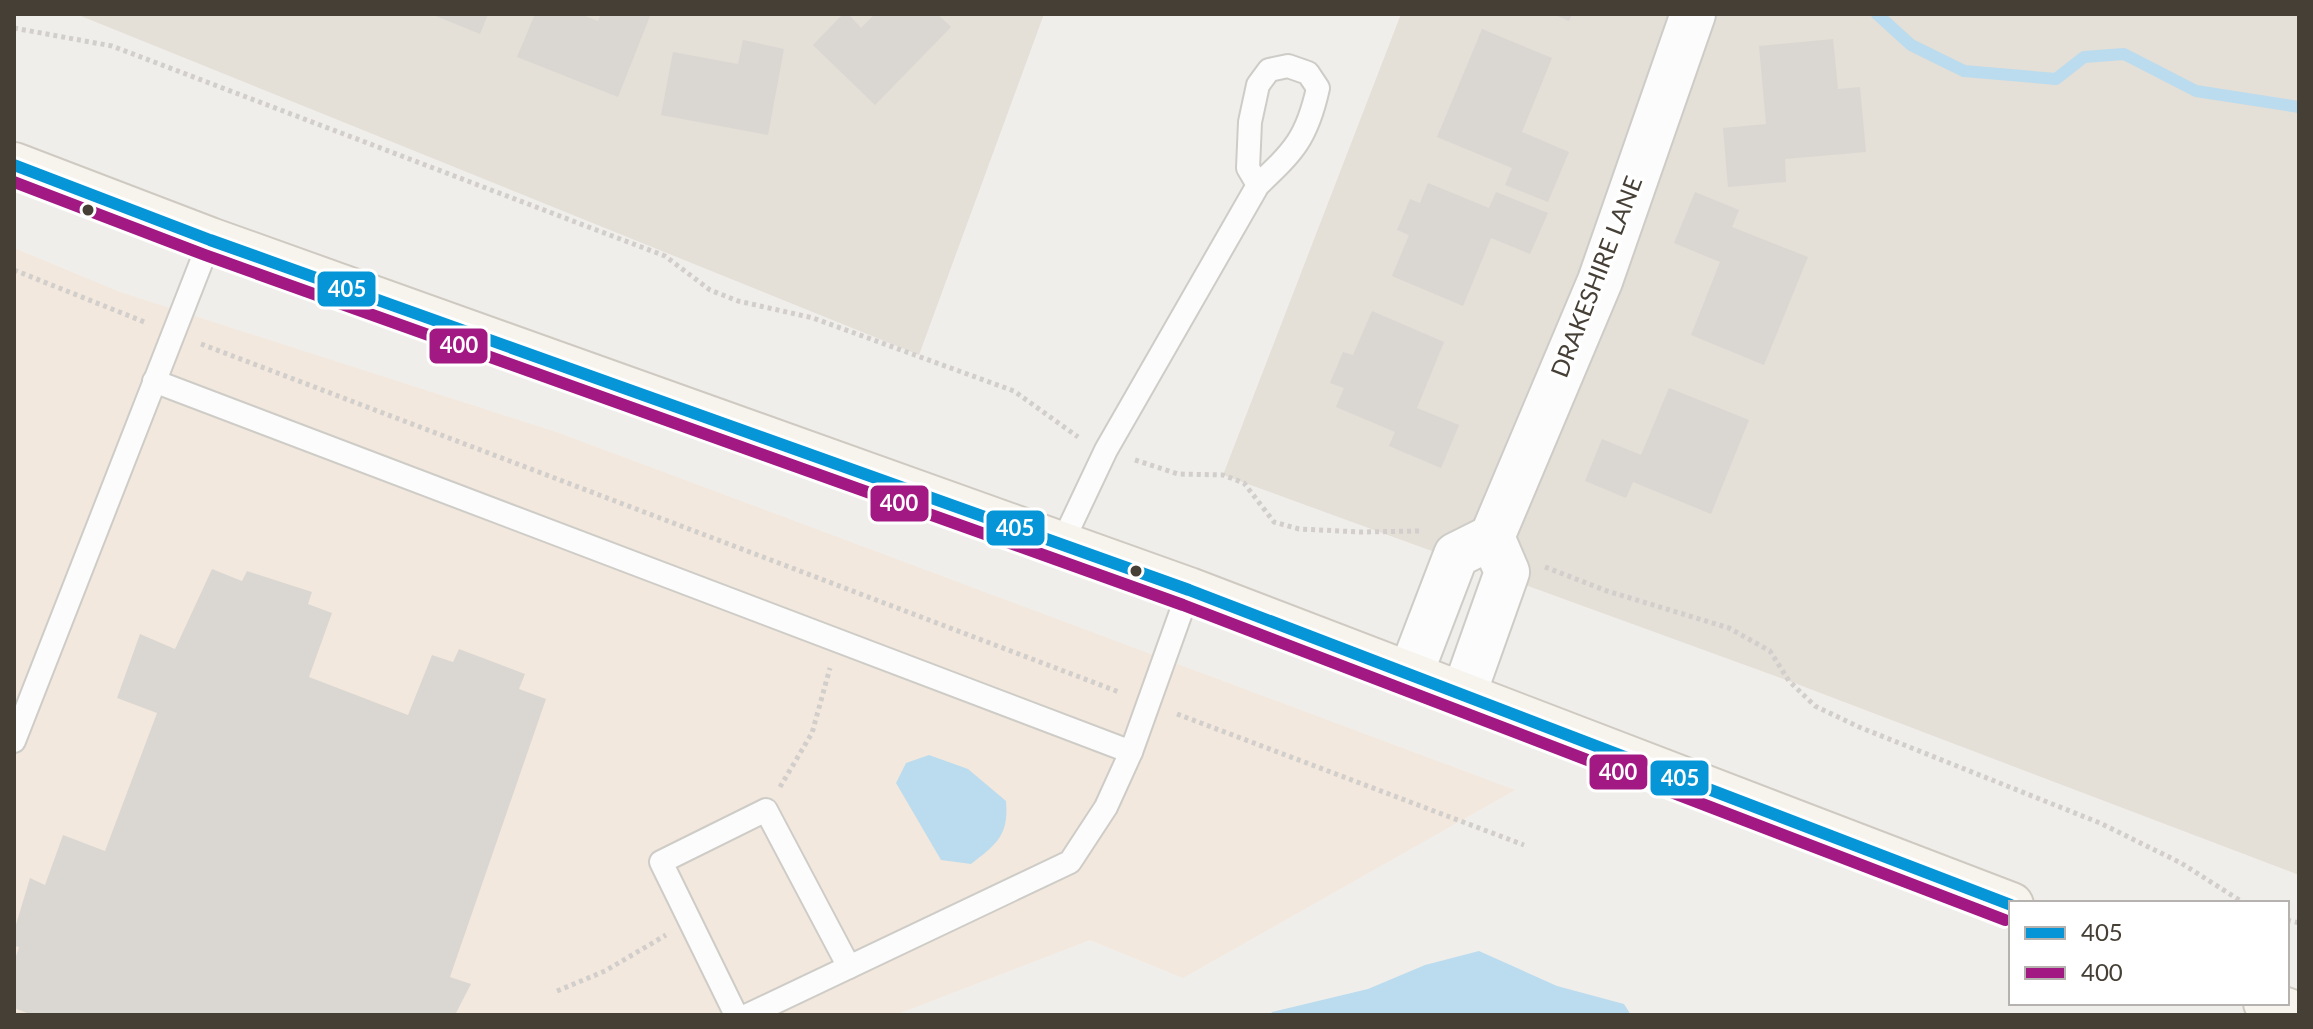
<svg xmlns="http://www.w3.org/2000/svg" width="2313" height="1029" font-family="Lato,sans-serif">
<rect width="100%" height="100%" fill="#f0eeea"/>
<g fill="#e4dfd7">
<path d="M76,14H1044L919,355Z"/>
<path d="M1401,14H2299V875L1789,681L1223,475Z"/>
</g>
<path fill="#f3e8dd" d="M14,248L120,292L559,433L1515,790L1183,978L1090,940L895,1015H14Z"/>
<g fill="#bbdcee">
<path d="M929,755L968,769L1006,801C1009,835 997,844 971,864L941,860L896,783L906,763Z"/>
<path d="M1479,951L1557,986L1624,1004L1631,1015H1270L1272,1012L1368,989L1425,965Z"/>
</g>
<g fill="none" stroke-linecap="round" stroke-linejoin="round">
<path stroke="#bbdcee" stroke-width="12" d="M1877,14L1911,45L1964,71L2056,79L2084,57L2124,54L2196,91L2299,107"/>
</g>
<g fill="#dad7d2">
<path d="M431,14H488L480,34Z"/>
<path d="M535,14H580L598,21L601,14H644L650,16L618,97L517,57Z"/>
<path d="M843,14H848L861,28L875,14H937L951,27L875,105L813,45Z"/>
<path d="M1553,14H1572L1569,21Z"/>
<path d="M1482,29L1552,58L1522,132L1569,152L1548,202L1505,185L1512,168L1437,137Z"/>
<path d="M1833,39L1838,89L1860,87L1866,152L1785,159L1786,182L1728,187L1723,128L1766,124L1759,46Z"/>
<path d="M743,40L784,49L768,135L661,115L673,52L738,64Z"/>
<path d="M1428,183L1489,208L1496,192L1548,213L1530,254L1491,238L1463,306L1392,276L1409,235L1397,230L1410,199L1420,203Z"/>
<path d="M1695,192L1739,210L1732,227L1808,257L1764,365L1691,335L1720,262L1674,243Z"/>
<path d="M1372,311L1444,342L1417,408L1459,425L1441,468L1389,446L1395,432L1336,407L1344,388L1330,383L1343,352L1353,355Z"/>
<path d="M1669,388L1749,420L1711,514L1633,482L1626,498L1585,481L1602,439L1641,455Z"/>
<path d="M212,569L242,581L247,571L312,592L308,604L332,613L309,677L408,715L432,655L453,662L459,649L525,674L519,689L546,699L450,977L471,984L455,1015H32L14,1008V962L19,947L14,946V931L30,878L45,885L63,835L105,851L157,713L117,698L140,634L175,649Z"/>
</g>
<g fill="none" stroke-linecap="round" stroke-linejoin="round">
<defs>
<g id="lane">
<path d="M154,381L1131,752L1189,590"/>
<path d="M1062,543L1106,450L1258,185C1294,151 1307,138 1318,88L1308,73L1288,66L1269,70L1258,85L1250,122L1248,168L1258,185"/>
<path d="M14,741L210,240"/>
<path d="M736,1015L661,862L766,810L849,967"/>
<path d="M748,1015L1070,862L1106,807L1131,752"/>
</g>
<g id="street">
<path d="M1492,537L1600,281L1693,14"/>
<path d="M1410,675L1456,555L1492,537L1507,572L1463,696"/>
</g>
<g id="secondary">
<path d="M14,165L210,240L1189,590L2011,905"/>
<path d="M2266,1003L2299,1015"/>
</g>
</defs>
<use href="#lane" stroke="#ceccc7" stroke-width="26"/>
<use href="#street" stroke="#ceccc7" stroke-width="48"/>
<use href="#secondary" stroke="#cfcac1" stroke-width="48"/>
<g stroke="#d1cecb" stroke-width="5" stroke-dasharray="4 4" stroke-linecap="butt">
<path d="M14,28L112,46L665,256L710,290L738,301L813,318L1014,391L1078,437"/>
<path d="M14,270L147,323"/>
<path d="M201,344L1119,692"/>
<path d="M1135,460L1178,474L1223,475L1244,483L1274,522L1299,529L1361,532L1421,531"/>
<path d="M1545,567L1607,591L1729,628L1770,651L1789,681L1815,706L1859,727L2100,823L2181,863L2244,903"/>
<path d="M1177,714L1524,845"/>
<path d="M780,787L812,733L830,668"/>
<path d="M2287,920L2299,923"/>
<path d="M557,991L605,971L666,935"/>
</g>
<use href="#lane" stroke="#fdfcfc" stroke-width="22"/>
<use href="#street" stroke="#fdfcfc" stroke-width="44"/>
<use href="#secondary" stroke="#f7f4ee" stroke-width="44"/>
<defs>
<path id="bus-1" d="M14,165L210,240L1189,590L2011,905"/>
<path id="bus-2" d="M14,182L205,255L1183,605L2005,920"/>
</defs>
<use href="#bus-1" stroke="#fff" stroke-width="18"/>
<use href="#bus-2" stroke="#fff" stroke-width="18"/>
<use href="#bus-1" stroke="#0696d7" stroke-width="12"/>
<use href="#bus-2" stroke="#a31984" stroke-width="12"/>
</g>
<g fill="#463f36" stroke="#fff" stroke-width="3">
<circle cx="88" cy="210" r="7"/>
<circle cx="1136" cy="571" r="7"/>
</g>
<g text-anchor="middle" stroke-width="7" stroke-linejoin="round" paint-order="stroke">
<g font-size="24" fill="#463f36" stroke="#fff">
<text transform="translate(1597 277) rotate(-69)" y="8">DRAKESHIRE LANE</text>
</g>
</g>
<g stroke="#fff" stroke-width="3">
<rect x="316" y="270" width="61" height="38" rx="8" fill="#0696d7"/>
<rect x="428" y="327" width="61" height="38" rx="8" fill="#a31984"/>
<rect x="869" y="484" width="61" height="39" rx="8" fill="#a31984"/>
<rect x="985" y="509" width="61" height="38" rx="8" fill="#0696d7"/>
<rect x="1588" y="753" width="61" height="38" rx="8" fill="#a31984"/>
<rect x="1649" y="759" width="61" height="38" rx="8" fill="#0696d7"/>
</g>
<g font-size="22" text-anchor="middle" font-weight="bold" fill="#fff">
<text x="347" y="297">405</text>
<text x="459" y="353">400</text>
<text x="899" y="511">400</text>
<text x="1015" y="536">405</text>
<text x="1618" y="780">400</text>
<text x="1680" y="786">405</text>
</g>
<rect width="2313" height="1029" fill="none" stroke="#463f36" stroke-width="32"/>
<rect x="2009" y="901" width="280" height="104" fill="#ffffff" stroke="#b5b2af" stroke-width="2"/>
<rect x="2025" y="927" width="40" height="12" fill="#0696d7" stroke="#b5b2af" stroke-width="2"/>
<text x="2081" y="941" font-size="24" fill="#463f36">405</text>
<rect x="2025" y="967" width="40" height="12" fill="#a31984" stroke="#b5b2af" stroke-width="2"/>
<text x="2081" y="981" font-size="24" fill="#463f36">400</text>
</svg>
